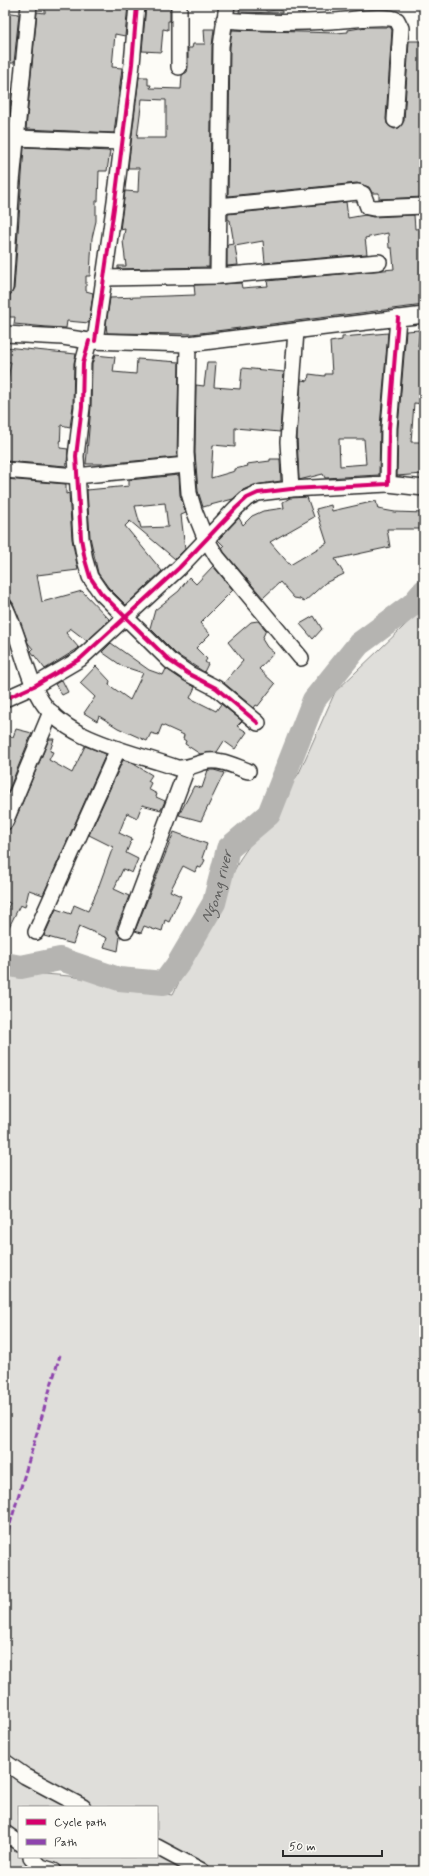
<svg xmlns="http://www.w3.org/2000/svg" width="429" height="1876" font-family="Mynerve,sans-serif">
<rect width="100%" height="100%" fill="#fdfcf7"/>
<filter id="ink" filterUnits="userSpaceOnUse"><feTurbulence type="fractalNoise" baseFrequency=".025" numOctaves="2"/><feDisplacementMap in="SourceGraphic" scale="8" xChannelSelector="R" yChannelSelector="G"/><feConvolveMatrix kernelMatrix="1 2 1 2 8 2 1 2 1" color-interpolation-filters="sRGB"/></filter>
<g filter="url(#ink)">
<path fill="#dfdeda" stroke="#858482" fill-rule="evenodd" d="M424,607V1871H5V971L70,976L173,994L240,859L299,773L335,692ZM19,1807H157V1857H19Z"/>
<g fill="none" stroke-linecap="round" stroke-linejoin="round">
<path stroke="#b5b4b1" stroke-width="24" id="s1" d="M5,964L21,967L60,959L119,979L164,983L178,964L214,903L228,849L269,814L314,700L359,644L412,605L424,591"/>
</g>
<g fill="#c9c8c4" stroke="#2b2b2b" fill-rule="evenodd">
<path d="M45,5H128L125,36L115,34L112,67L122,68L114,133L26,129L37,12L45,13Z"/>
<path d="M146,5L170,6V21H168V30L163,29L161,52L142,51Z"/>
<path d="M240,5H253V9H264L267,11L278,10L282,11V13L239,12Z"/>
<path d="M5,12L19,14L14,63H5Z"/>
<path d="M366,27H390L392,30L386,119L387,124L394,129L399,128L404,121L409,41H424V197L379,199V193H372L369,187L357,183L228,196L230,47L232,30L336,33L348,32V30Z"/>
<path d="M204,29H214L212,46L209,267L118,269V266H126L123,241L125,229L120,230L125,191L138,192L139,168H128L139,77H148V85H151L150,88L181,89L182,75L187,72L188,67V48H192L193,44H205ZM142,99L166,100V138H137Z"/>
<path d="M5,88L12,89L9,116H5Z"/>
<path d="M24,147L110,151L107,171H99L98,201H96V221L92,238L90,276H86V291L93,293L89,323L67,321L66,328L47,327L14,324L15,317H9L8,301H10V295L14,289Z"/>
<path d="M346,202L348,218L365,215L373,217L414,215L415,229L423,228L424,305L192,334L107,333L106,325L110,298L195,295L194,285L241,283L242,288L268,286L267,281L394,269L392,248H389L388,233L365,238L367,254L265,263L263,241L235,246L238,265L227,266V245L234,244L230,220H228V214Z"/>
<path d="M420,330L418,346H424V404L414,403L411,442H424V474L397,476L398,428L406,331Z"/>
<path d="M388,333L380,427L379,475L325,478L323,474L299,480L297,436L301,380L308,381L309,374L325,376V374H332L330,342L342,340V337ZM339,439H364L366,464L340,466Z"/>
<path d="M5,347L76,354L74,363L73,406L70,427L61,425L60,448L68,449L67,464H66V466L5,461V396L11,362H5Z"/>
<path d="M95,355L115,357L113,372L136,374L137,359L179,362L177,457L103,464H86L91,407L92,364Z"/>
<path d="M207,362H216L214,387L240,389L242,368L284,372L280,432L235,428V447L213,445L211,478L235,471V469L248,466L247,464L270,461V459H280L281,481L254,485L243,490L233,499L203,507L198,491L195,453L196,385L204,386Z"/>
<path d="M179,475L180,495L186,513L181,515L185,549L175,559L130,521L125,526L162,571L126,605L108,587L98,573L90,537L87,490L129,486V480ZM165,503L168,527L141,528L135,506Z"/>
<path d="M5,479L66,484V494L69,493L72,539L78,570L37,575L42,602L82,591L110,620L87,641L70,628L66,633L79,648L45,669L31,651L33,649L28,643L13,603L10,599L5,598Z"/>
<path d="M307,497L314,517L270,542L290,565L327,543L316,509L331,505L332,511L376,501L378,509L395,512L424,513L423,529H387L390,547L335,559L344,574L325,583L304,602L300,599L294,598L280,582L263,598L224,552L222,548L224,546L218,540L239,518L243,525L252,516L263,511L284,508L283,502L290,498Z"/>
<path d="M213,566L233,590L200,623L210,634L196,648L207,659L205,662L208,664L204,672L176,654L150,628L155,610L179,591L189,577L196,584Z"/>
<path d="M314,616L322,629L313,639L300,624Z"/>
<path d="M258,621L266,630L262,639L267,647L274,653L259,669L275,684L258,706L256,705L254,708L224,683L243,661L228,642L251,622Z"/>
<path d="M111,643L149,670L163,675L166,669L195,687L190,698L216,711L221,704L242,721L237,726L247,732L235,749L224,741L217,752L200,754L185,744L186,741L183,739L184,735L162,725L158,735L151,733L147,741L118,728L99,716L97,721L84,713L95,697L80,683L96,666L110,681L109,685L130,700L143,673L122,666L102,652Z"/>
<path d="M62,680L68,692L62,695L55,684Z"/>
<path d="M16,729L32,733L5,799V735L13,737Z"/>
<path d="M49,739H54L50,751L53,752L49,760L72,773L85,746L106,754L43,895L29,890L25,907L20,905L9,927L5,926V915L10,903L5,901V831L10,829L13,825Z"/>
<path d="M123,760L132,763L152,775L148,781L151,783L148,789L157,794L156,797L165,801L161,810L142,805L137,818L127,813L119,833L132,839L126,853L138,859L132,873L123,869L114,889L129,896L117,927V932L120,937L118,951L104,947L107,938L79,926L73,944L44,936L56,909L71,914L74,905L88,911L97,891L113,847L89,835Z"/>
<path d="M208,770H214L224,773L201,821L179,815L194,786L202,788Z"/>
<path d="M174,832L207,844L202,858L205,860L201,868L197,867L195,872L183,866L170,891L181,896L169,922L165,920L162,931L156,929L155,930L144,926L141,933L135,931Z"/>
</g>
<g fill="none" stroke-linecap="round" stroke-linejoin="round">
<defs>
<g id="minor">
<path d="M224,20C259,23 295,23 331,21C345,21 386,14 397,20L401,28L395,120"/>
<path d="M179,67V5"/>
<path d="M5,136L16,138L121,142"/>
<path d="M219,206L358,192L363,194L368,207L373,208L424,206"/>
<path d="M218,276L221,46L227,5"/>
<path d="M104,278L218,276L379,262"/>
<path d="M5,288L12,182L29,5"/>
<path d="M5,334L63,337L89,341L188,344L424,315"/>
<path d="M89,341L83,363L82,407L76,456L81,538L85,560L90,577L101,593L170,661L189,674L216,688L258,723"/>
<path d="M95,341L115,201L132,64L137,5"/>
<path d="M188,344L186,453L189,493L194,510L204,535L217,557L301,658"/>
<path d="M5,470L76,476L186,465"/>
<path d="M388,484L424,488"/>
<path d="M291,489L288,442L296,331"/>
<path d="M5,607C19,635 24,667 38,695C61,741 134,752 177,768C189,769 198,763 208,761C222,759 236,767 248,771"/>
<path d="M5,699L34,686L80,659L179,568L236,508L247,498L258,493L291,489L388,484L389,428L398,318"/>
<path d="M5,822L51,712"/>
<path d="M126,930L187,768"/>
<path d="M36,932L118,749"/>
<path d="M5,1762L25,1776L83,1807"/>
<path d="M5,1833L19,1843"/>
<path d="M157,1847L202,1871"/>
<path d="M31,1857L41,1867L54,1871"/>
</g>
</defs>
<use href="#minor" stroke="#2b2b2b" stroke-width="18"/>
<use href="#minor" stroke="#fdfcf7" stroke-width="15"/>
<path stroke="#8e44ad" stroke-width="3" stroke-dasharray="6 3" stroke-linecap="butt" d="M5,1541L60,1355"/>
<defs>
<g id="cycleway">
<path d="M89,341L83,363L82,407L76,456L81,538L85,560L90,577L101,593L170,661L189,674L216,688L258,723"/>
<path d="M95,341L115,201L132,64L137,5"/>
<path d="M5,699L34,686L80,659L179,568L236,508L247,498L258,493L291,489L388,484L389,428L398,318"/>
</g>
</defs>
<use href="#cycleway" stroke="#fdfcf7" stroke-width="6"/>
<use href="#cycleway" stroke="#d6006c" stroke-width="4"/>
</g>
</g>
<g text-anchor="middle" stroke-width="4" stroke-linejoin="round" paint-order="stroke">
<g font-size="15" font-style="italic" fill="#5b5b5a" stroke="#fdfcf7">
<text dy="5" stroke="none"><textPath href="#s1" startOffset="275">Ngong river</textPath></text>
</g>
</g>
<rect width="429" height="1876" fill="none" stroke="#fdfcf7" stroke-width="20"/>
<rect x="10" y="10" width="409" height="1856" fill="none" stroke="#2b2b2b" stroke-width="1.5" filter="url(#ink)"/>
<rect x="18" y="1806" width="140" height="52" fill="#fdfcf7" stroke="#a9a8a5"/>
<rect x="26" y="1819" width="20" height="6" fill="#d6006c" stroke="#a9a8a5"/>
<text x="54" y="1826" font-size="12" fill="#2b2b2b">Cycle path</text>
<rect x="26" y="1839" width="20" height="6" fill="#8e44ad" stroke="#a9a8a5"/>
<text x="54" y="1846" font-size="12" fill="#2b2b2b">Path</text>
<path d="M283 1850v6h99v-6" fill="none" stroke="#2b2b2b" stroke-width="2"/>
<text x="289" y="1850" font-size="12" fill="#2b2b2b" stroke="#fdfcf7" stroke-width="3" paint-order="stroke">50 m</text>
</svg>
